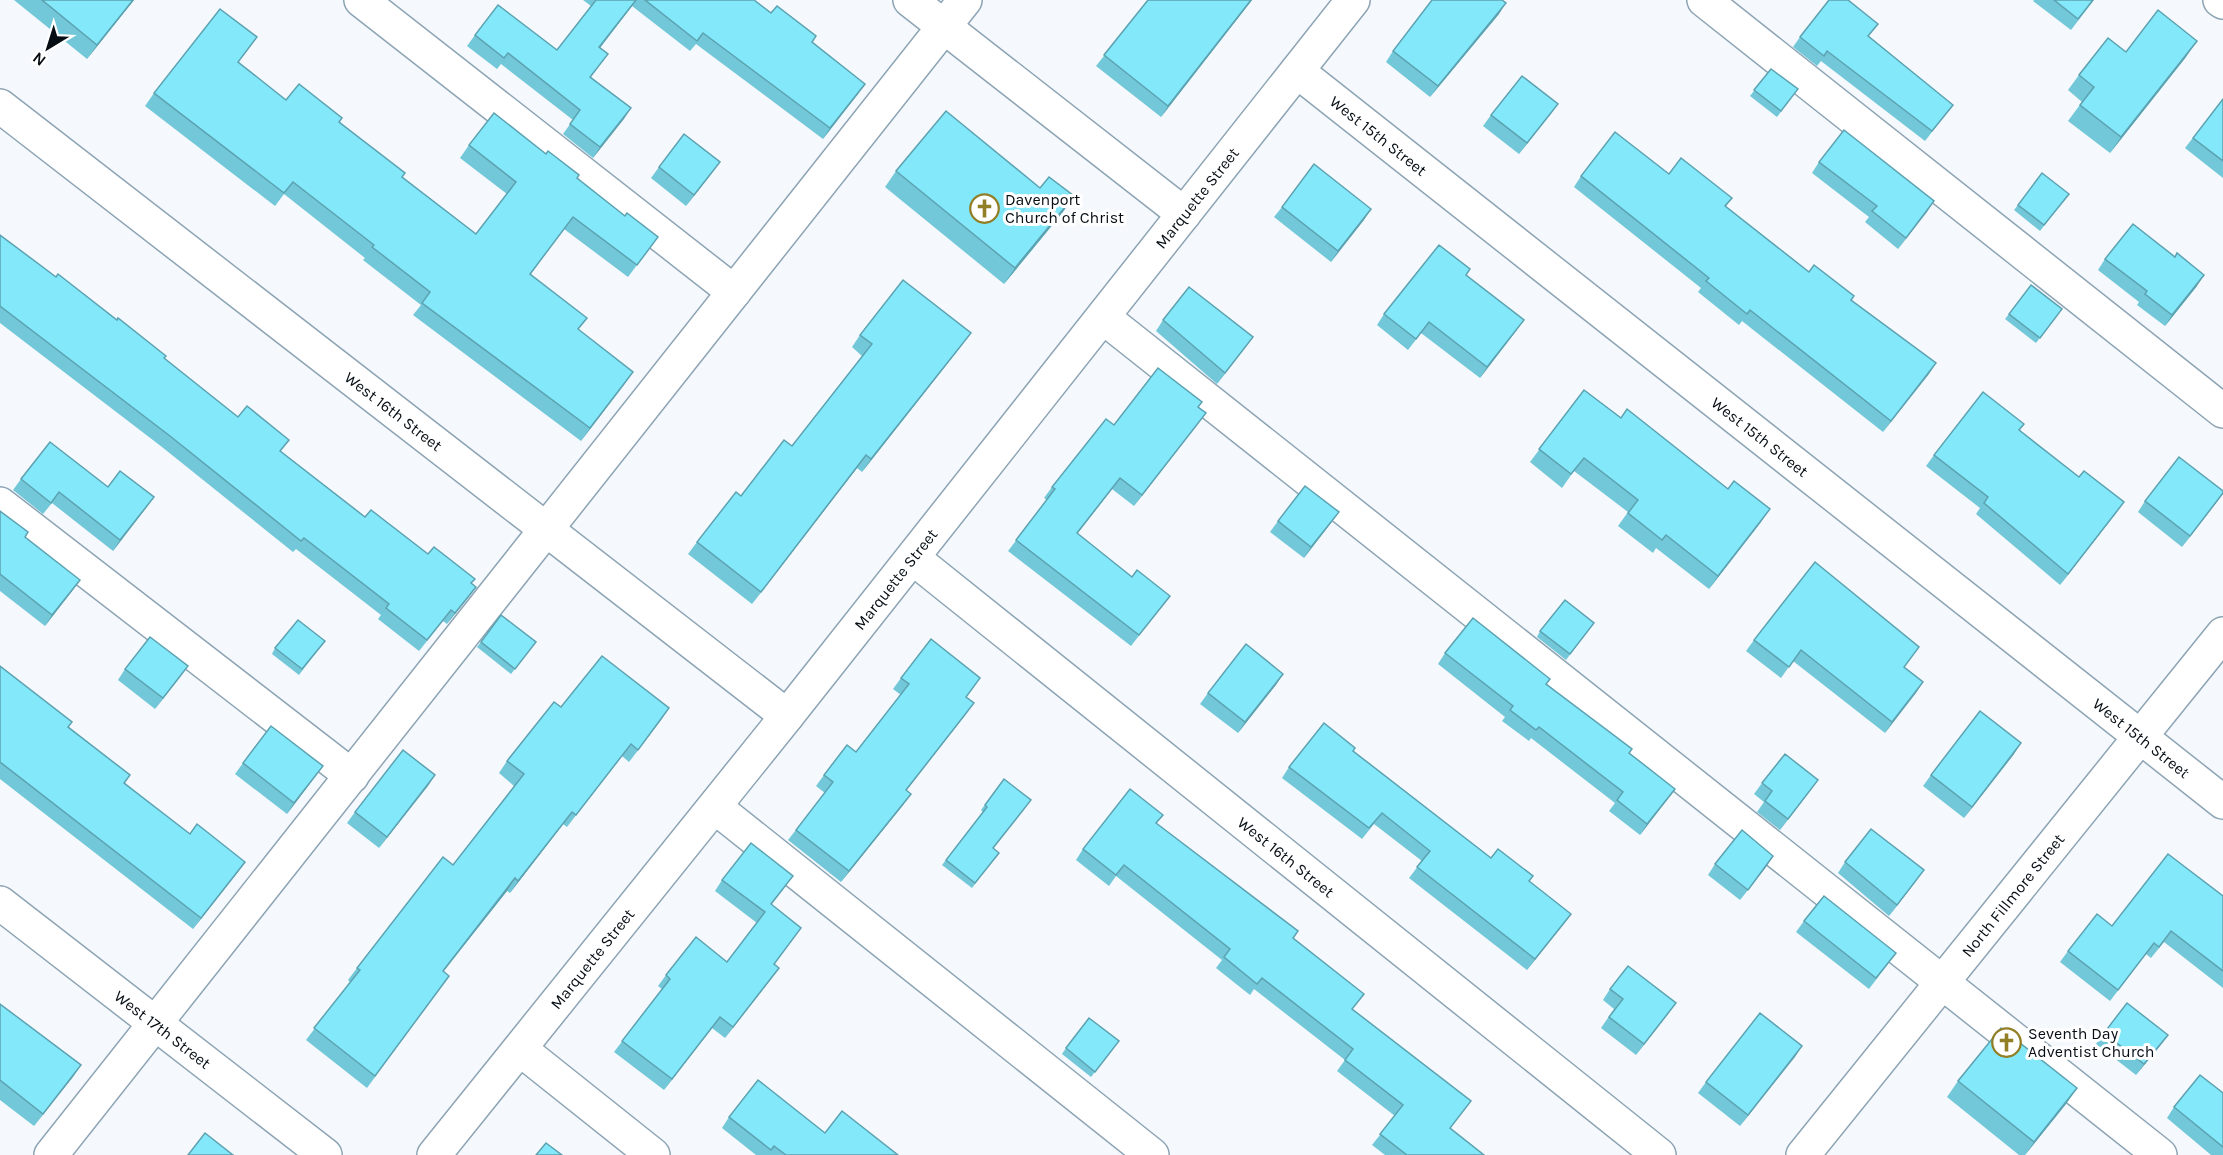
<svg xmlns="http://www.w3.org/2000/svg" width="2223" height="1155" font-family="Karla,sans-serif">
<rect width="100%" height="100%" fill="#f5f9fd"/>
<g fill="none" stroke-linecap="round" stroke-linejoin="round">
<defs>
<g id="minor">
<path d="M361,0L734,292"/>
<path d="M910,0L1184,214"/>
<path d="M1704,0L2223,411"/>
<path d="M2220,0L2223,2"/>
<path id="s1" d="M1297,71L2223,802"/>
<path id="s2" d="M0,106L787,716"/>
<path d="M1103,317L2160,1155"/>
<path d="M0,504L352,776"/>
<path id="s3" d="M913,558L1659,1155"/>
<path d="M715,807L1152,1155"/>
<path id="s4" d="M0,903L325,1155"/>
<path d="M520,1049L653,1155"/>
<path d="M51,1155L965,0"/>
<path id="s5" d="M434,1155L787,716L1353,0"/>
<path id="s6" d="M1803,1155L2223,634"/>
</g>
</defs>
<use href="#minor" stroke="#8da4b4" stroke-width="36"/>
<use href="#minor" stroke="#fff" stroke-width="33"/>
</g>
<g fill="#72c8d8">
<path d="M14,0H134L87,59Z"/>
<path d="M583,0H754L812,42L865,84L823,139L696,44L690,51L632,6L600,48L608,54L591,77L631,108L593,158L563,134L573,120L501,64L497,69L467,46L475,35L557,50L591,6Z"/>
<path d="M1148,0H1252L1161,117L1096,66Z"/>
<path d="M2034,0H2094L2071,30L2033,1Z"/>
<path d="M1499,14L1430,97L1386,62L1393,51Z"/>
<path d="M1869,36L1953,105L1925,141L1821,61L1817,66L1793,47L1800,37Z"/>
<path d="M257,37L238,62L286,100L340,122L402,177L476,234L507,194L460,158L469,145L577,178L625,216L658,237L628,277L564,229L531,274L578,330L633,372L581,441L413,315L421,305L363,260L365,258L284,194L275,206L145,106L154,93Z"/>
<path d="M2126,52L2186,57L2110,153L2068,121L2082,102L2068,90L2079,75Z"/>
<path d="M1771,69L1798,89L1777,117L1750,96Z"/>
<path d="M2223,99V178L2185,148Z"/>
<path d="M1558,104L1519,154L1483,126L1491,115Z"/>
<path d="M1819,162L1934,201L1898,249L1865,222L1869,217L1812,173Z"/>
<path d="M659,167L712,173L686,206L651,178Z"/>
<path d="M896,171L1063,212L1004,284L885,187Z"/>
<path d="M1669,174L1732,198L1726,206L1809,272L1851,300L1936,363L1883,432L1742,321L1739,325L1698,292L1701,288L1574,187L1581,176Z"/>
<path d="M2069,194L2040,231L2014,210L2018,205Z"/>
<path d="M1282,207L1371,209L1331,262L1274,217Z"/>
<path d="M0,235L164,359L365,517L428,554L476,587L447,624L443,621L419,651L378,619L381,615L296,549L293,552L162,447L0,323Z"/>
<path d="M2105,259L2197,286L2165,326L2137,305L2139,302L2098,270Z"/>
<path d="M1466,275L1516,331L1480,378L1421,333L1408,350L1377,325L1384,314Z"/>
<path d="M2062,309L2036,343L2005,319L2009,314Z"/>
<path d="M1163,320L1253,337L1217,384L1156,331Z"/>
<path d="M860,335L962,345L862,472L857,468L752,604L688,554L697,542L741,496L792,446L862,356L852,347Z"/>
<path d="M1584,390L1761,522L1709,589L1656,548L1653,553L1618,526L1628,512L1574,471L1562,488L1530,462Z"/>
<path d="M1198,407L1206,413L1134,506L1112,489L1077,534L1132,577L1170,596L1131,646L1008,551L1047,500L1044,498L1052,487L1114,425Z"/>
<path d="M2020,430L2116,513L2060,585L1976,514L1980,508L1926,466L1934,455Z"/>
<path d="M21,479L108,487L154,497L113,551L52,503L43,514L13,490Z"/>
<path d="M2223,493L2182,547L2138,512L2145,501Z"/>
<path d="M0,511L25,537L72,591L45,626L0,591Z"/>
<path d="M1339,512L1304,558L1270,532L1278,521Z"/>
<path d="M1590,628L1566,660L1537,637L1540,631Z"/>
<path d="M1754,640L1911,658L1904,667L1923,682L1885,733L1793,661L1781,678L1746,651Z"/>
<path d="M481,642H536L511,674L477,647Z"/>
<path d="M321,646L299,675L272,654L275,648Z"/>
<path d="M1445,653L1547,684L1629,753L1675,789L1640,835L1609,811L1615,803L1531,738L1529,741L1502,721L1505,717L1438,664Z"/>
<path d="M0,666L69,727L130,775L125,783L237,873L193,929L0,779Z"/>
<path d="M125,669L180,677L155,709L118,680Z"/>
<path d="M1283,674L1238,733L1200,704L1208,693Z"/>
<path d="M901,678L967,697L966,714L906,790L903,805L841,882L788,840L825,793L816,786L824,775L856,752L901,695L893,689Z"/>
<path d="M561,707L661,720L629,762L622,756L567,827L563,824L510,893L507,891L443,972L449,976L367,1088L306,1040L350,982L348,980L357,968L453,865L514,786L499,773L507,761Z"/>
<path d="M1353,751L1491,858L1529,881L1571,914L1527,970L1409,878L1422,861L1374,824L1362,839L1282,778L1289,767Z"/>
<path d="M2014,754L1964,818L1923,786L1931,775Z"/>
<path d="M243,763L323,766L287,814L235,774Z"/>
<path d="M435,775L379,848L347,823L355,812Z"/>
<path d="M1004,779L994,848L995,858L972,888L942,865L983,812L981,810Z"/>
<path d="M1818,780L1780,830L1757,812L1764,802L1754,794L1762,783Z"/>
<path d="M1157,824L1298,931L1293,939L1353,1010L1471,1101L1450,1128L1484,1155H1385L1372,1145L1395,1116L1337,1071L1345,1060L1254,989L1250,995L1216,968L1222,960L1116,876L1109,886L1076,860L1083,849Z"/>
<path d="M1845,862L1916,881L1889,916L1838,873Z"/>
<path d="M1715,864L1766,867L1740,900L1708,875Z"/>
<path d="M722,880L785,887L771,905L801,928L774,965L779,968L725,1038L712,1028L664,1090L614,1052L662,989L658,986L666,975L727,962L757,923L715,891Z"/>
<path d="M2223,896V988L2164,942L2151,958L2146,954L2110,1001L2060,962L2068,951L2112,926Z"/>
<path d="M1804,921L1888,964L1869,989L1796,932Z"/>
<path d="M1610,989L1676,1003L1636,1055L1601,1028L1614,1009L1603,1000Z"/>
<path d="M0,1004L81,1065L34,1126L0,1100Z"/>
<path d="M2104,1033L2168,1035L2136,1075L2096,1044Z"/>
<path d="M1119,1041L1091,1077L1062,1054L1066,1048Z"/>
<path d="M1802,1046L1740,1126L1698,1093L1706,1082Z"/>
<path d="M1958,1081L2077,1088L2066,1104L2025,1155H2019L1947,1097Z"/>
<path d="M2223,1093V1155H2211L2167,1118L2174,1107Z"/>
<path d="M729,1117L825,1133L898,1155H756L722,1128Z"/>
</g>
<g fill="#5ca2b0">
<path d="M133,0H134L87,59L97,45Z"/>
<path d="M636,0L632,6L592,58L599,47Z"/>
<path d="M1251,0H1252L1161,117L1168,106Z"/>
<path d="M1506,3L1499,14L1430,97L1438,86Z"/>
<path d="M2197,41L2186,57L2110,153L2121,137Z"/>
<path d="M865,84L858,94L823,139L830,128Z"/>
<path d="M1558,104L1550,115L1519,154L1527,143Z"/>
<path d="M631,108L624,119L593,158L600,147Z"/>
<path d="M720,162L712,173L686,206L694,195Z"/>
<path d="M1074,196L1063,212L1004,284L1015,268Z"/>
<path d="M1934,201L1927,212L1898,249L1906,238Z"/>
<path d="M1371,209L1364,220L1331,262L1338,251Z"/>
<path d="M2204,275L2197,286L2165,326L2172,315Z"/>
<path d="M1524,320L1516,331L1480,378L1487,367Z"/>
<path d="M971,333L962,345L862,472L871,459Z"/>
<path d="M1253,337L1245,348L1217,384L1225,373Z"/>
<path d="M1936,363L1929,374L1883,432L1891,421Z"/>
<path d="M633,372L624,385L581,441L590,428Z"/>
<path d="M1206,413L1198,424L1134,506L1142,495Z"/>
<path d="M866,455L857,468L752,604L761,592Z"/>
<path d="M1120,478L1112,489L1069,544L1077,533Z"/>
<path d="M2223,493L2216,503L2182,547L2190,536Z"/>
<path d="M154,497L146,508L113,551L120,540Z"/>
<path d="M2124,502L2116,513L2060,585L2068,574Z"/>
<path d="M1770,509L1761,522L1709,589L1718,576Z"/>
<path d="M1339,512L1331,523L1304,558L1311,547Z"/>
<path d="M80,580L72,591L45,626L52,615Z"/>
<path d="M476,587L468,598L447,624L455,613Z"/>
<path d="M188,666L180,677L155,709L163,698Z"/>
<path d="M1283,674L1276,685L1238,733L1245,722Z"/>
<path d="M1923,682L1916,693L1885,733L1892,722Z"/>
<path d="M974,703L966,714L898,801L906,790Z"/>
<path d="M669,708L661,720L629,762L638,750Z"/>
<path d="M2021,743L2014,754L1964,818L1972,807Z"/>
<path d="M323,766L315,777L287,814L294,803Z"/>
<path d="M435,775L428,786L379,848L387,837Z"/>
<path d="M1818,780L1810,791L1780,830L1788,819Z"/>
<path d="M1675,789L1667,800L1640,835L1647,824Z"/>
<path d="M911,794L903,805L841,882L849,871Z"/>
<path d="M572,812L563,824L510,893L518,881Z"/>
<path d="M1773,856L1766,867L1740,900L1748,890Z"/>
<path d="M245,862L237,873L193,929L201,918Z"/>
<path d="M1924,870L1916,881L1889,916L1897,905Z"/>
<path d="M515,878L507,891L434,983L443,971Z"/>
<path d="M1571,914L1563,925L1527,970L1535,959Z"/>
<path d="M779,968L771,979L725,1038L733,1027Z"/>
<path d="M1676,1003L1668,1014L1636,1055L1644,1044Z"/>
<path d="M720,1017L712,1028L664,1090L672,1079Z"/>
<path d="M2168,1035L2160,1046L2136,1075L2144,1064Z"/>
<path d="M1802,1046L1795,1057L1740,1126L1748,1115Z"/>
<path d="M81,1065L73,1077L34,1126L43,1114Z"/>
<path d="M2077,1088L2066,1104L2025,1155L2034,1142Z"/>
</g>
<g fill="#84e8fb" stroke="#5ca2b0" stroke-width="1.5">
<path d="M42,0H133L97,45Z"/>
<path d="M596,0H636L599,47L608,54L590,77L631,108L600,147L570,124L580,110L508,53L504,58L475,35L498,5L557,50Z"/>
<path d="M645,0H754L771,13L777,6L816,36L812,42L865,84L830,128L703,33L697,41Z"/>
<path d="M1148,0H1251L1168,106L1104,55Z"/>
<path d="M1432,0H1502L1506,3L1438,86L1393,51Z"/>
<path d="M1829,0H1848L1878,24L1868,36L1953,105L1932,131L1827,51L1824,56L1800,37Z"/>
<path d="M2054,0H2093L2078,19Z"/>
<path d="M220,9L257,37L238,62L286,100L299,84L342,118L339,122L405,173L402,177L476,234L516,182L469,145L494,113L546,154L548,151L579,175L577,178L625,216L627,213L658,237L637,265L573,217L530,274L587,318L578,329L633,372L590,428L422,303L430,292L372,247L374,245L293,182L284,193L154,93Z"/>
<path d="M2158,10L2197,41L2121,137L2080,105L2094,87L2079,75L2108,38L2126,52Z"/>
<path d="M1771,69L1798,89L1781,111L1754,90Z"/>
<path d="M1522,76L1558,104L1527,143L1491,115Z"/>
<path d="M2223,99V161L2193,138Z"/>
<path d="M946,111L1040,188L1049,177L1074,196L1015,268L896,171Z"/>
<path d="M1844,130L1934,201L1906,238L1872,211L1877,206L1819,162Z"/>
<path d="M1615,132L1669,174L1681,158L1732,198L1725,206L1809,272L1814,265L1854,296L1851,300L1936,363L1891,421L1750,310L1747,314L1706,281L1709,278L1581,176Z"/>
<path d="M684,134L720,162L694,195L659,167Z"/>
<path d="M1314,164L1371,209L1338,251L1282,207Z"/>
<path d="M2042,173L2069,194L2044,225L2018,205Z"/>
<path d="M2133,224L2175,257L2177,253L2204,275L2172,315L2145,294L2147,291L2105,259Z"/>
<path d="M0,235L56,277L58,274L117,320L118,318L166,356L164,358L238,417L247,406L289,440L280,451L365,517L371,510L428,554L434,547L475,579L471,583L476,587L455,613L451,610L427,640L386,608L389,604L304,538L301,541L170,436L0,306Z"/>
<path d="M1439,245L1470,269L1466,275L1524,320L1487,367L1429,322L1416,339L1384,314Z"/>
<path d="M903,280L971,333L871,459L866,455L761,592L697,542L736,492L741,496L784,440L792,446L872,344L860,335Z"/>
<path d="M2031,285L2062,309L2040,338L2009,314Z"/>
<path d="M1189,287L1253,337L1225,373L1163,320Z"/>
<path d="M1158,368L1202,402L1198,407L1206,413L1142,495L1120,478L1077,533L1132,577L1137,570L1170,596L1139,635L1016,540L1055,489L1052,487L1106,419L1114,425Z"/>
<path d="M1584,390L1621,418L1627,409L1728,489L1734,481L1770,509L1718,576L1666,535L1662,540L1628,513L1638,500L1584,458L1571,474L1539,449Z"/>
<path d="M1983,392L2024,424L2019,430L2079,477L2084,471L2124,502L2068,574L1984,503L1988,497L1934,455Z"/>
<path d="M50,442L108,487L120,471L154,497L120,540L59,492L51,503L21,479Z"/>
<path d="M2179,457L2223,491V493L2190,536L2145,501Z"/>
<path d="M1305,486L1339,512L1311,547L1278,521Z"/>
<path d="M0,511L28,532L25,537L80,580L52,615L0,574Z"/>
<path d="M1815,562L1919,647L1904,667L1923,682L1892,722L1801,650L1789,667L1754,640Z"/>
<path d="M1565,600L1594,623L1570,654L1540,631Z"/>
<path d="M501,615L536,642L515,669L481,642Z"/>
<path d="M1473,618L1550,679L1546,684L1632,749L1629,753L1675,789L1647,824L1617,800L1623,792L1539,727L1536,730L1510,710L1513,706L1445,653Z"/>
<path d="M298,620L325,641L302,669L275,648Z"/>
<path d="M150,637L188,666L163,698L125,669Z"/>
<path d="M931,639L980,678L966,697L974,703L906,790L911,794L849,871L796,830L833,782L824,775L847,745L856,752L909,684L901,678Z"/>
<path d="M1246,644L1283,674L1245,722L1208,693Z"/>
<path d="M602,656L669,708L638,750L631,744L576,815L572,812L518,881L515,878L443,971L449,976L375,1076L314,1028L360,970L357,968L443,857L453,865L524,774L507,761L554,702L561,707Z"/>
<path d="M0,666L72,722L68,727L130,775L124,783L190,834L197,824L245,862L201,918L0,762Z"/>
<path d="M1980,711L2021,743L1972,807L1931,775Z"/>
<path d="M1324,723L1355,748L1353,751L1491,858L1498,849L1533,876L1529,881L1571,914L1535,959L1417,867L1430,851L1382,813L1369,828L1289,767Z"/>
<path d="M271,726L323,766L294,803L243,763Z"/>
<path d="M403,750L435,775L387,837L355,812Z"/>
<path d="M1785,754L1818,780L1788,819L1765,801L1772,791L1762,783Z"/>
<path d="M1004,779L1031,800L993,848L999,853L975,883L946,860L987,807L985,805Z"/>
<path d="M1130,789L1163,815L1156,823L1298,931L1293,938L1364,994L1352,1009L1471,1101L1450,1128L1484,1155H1407L1380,1134L1403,1105L1345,1060L1353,1049L1262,978L1257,984L1224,957L1230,949L1124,865L1116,875L1083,849Z"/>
<path d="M1871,829L1924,870L1897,905L1845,862Z"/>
<path d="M1742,830L1773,856L1748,890L1715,864Z"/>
<path d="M751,843L793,876L771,904L801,928L774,964L779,968L733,1027L720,1017L672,1079L622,1041L670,979L666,975L696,937L727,962L765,912L722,880Z"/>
<path d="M2168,854L2223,896V971L2171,931L2159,947L2154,943L2118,990L2068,951L2097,914L2112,926Z"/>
<path d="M1824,896L1896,953L1876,978L1804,921Z"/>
<path d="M1628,966L1676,1003L1644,1044L1609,1017L1623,999L1610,989Z"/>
<path d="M2127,1003L2168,1035L2144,1064L2104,1033Z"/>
<path d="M0,1004L81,1065L43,1114L0,1080Z"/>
<path d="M1760,1013L1802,1046L1748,1115L1706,1082Z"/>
<path d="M1089,1018L1119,1041L1095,1072L1066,1048Z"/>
<path d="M2001,1028L2077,1088L2034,1142L1958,1081Z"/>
<path d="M2200,1075L2223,1093V1147L2174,1107Z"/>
<path d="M758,1080L825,1133L842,1111L898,1155H786L774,1146L771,1150L729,1117Z"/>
<path d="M205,1133L233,1155H188Z"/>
<path d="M546,1143L562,1155H536Z"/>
</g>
<defs>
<symbol id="church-ring" viewBox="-11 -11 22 22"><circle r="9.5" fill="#fff" stroke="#917e25" stroke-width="1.5"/><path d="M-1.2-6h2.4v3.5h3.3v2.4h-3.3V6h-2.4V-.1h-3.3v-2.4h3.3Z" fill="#917e25"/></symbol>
</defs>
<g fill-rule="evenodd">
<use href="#church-ring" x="968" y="192" width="33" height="33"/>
<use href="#church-ring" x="1990" y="1026" width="33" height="33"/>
</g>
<g text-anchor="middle" stroke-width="6" stroke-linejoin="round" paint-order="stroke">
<g font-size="16" fill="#060e14" stroke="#fff">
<text dy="6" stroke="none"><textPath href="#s1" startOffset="104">West 15th Street</textPath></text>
<text dy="6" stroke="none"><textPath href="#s5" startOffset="1224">Marquette Street</textPath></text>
<text dy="6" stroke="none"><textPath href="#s2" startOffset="498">West 16th Street</textPath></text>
<text dy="6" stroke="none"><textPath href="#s1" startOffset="590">West 15th Street</textPath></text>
<text dy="6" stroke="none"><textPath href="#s5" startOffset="738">Marquette Street</textPath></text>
<text dy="6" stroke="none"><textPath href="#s1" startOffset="1076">West 15th Street</textPath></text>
<text dy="6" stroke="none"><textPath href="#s3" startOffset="478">West 16th Street</textPath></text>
<text dy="6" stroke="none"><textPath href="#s6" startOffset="334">North Fillmore Street</textPath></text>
<text dy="6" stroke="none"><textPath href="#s5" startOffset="252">Marquette Street</textPath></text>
<text dy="6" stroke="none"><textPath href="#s4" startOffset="206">West 17th Street</textPath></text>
</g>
<g font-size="16" fill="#060e14" stroke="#fff" text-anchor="start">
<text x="1005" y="205">Davenport<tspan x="1005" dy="18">Church of Christ</tspan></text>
<text x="2028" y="1039">Seventh Day<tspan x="2028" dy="18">Adventist Church</tspan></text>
</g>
</g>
<g transform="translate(48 48) rotate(218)" stroke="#ffffff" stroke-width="4.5" paint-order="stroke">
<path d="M0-4.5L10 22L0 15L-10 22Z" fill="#060e14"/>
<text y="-9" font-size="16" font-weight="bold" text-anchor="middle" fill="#060e14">N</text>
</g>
</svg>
